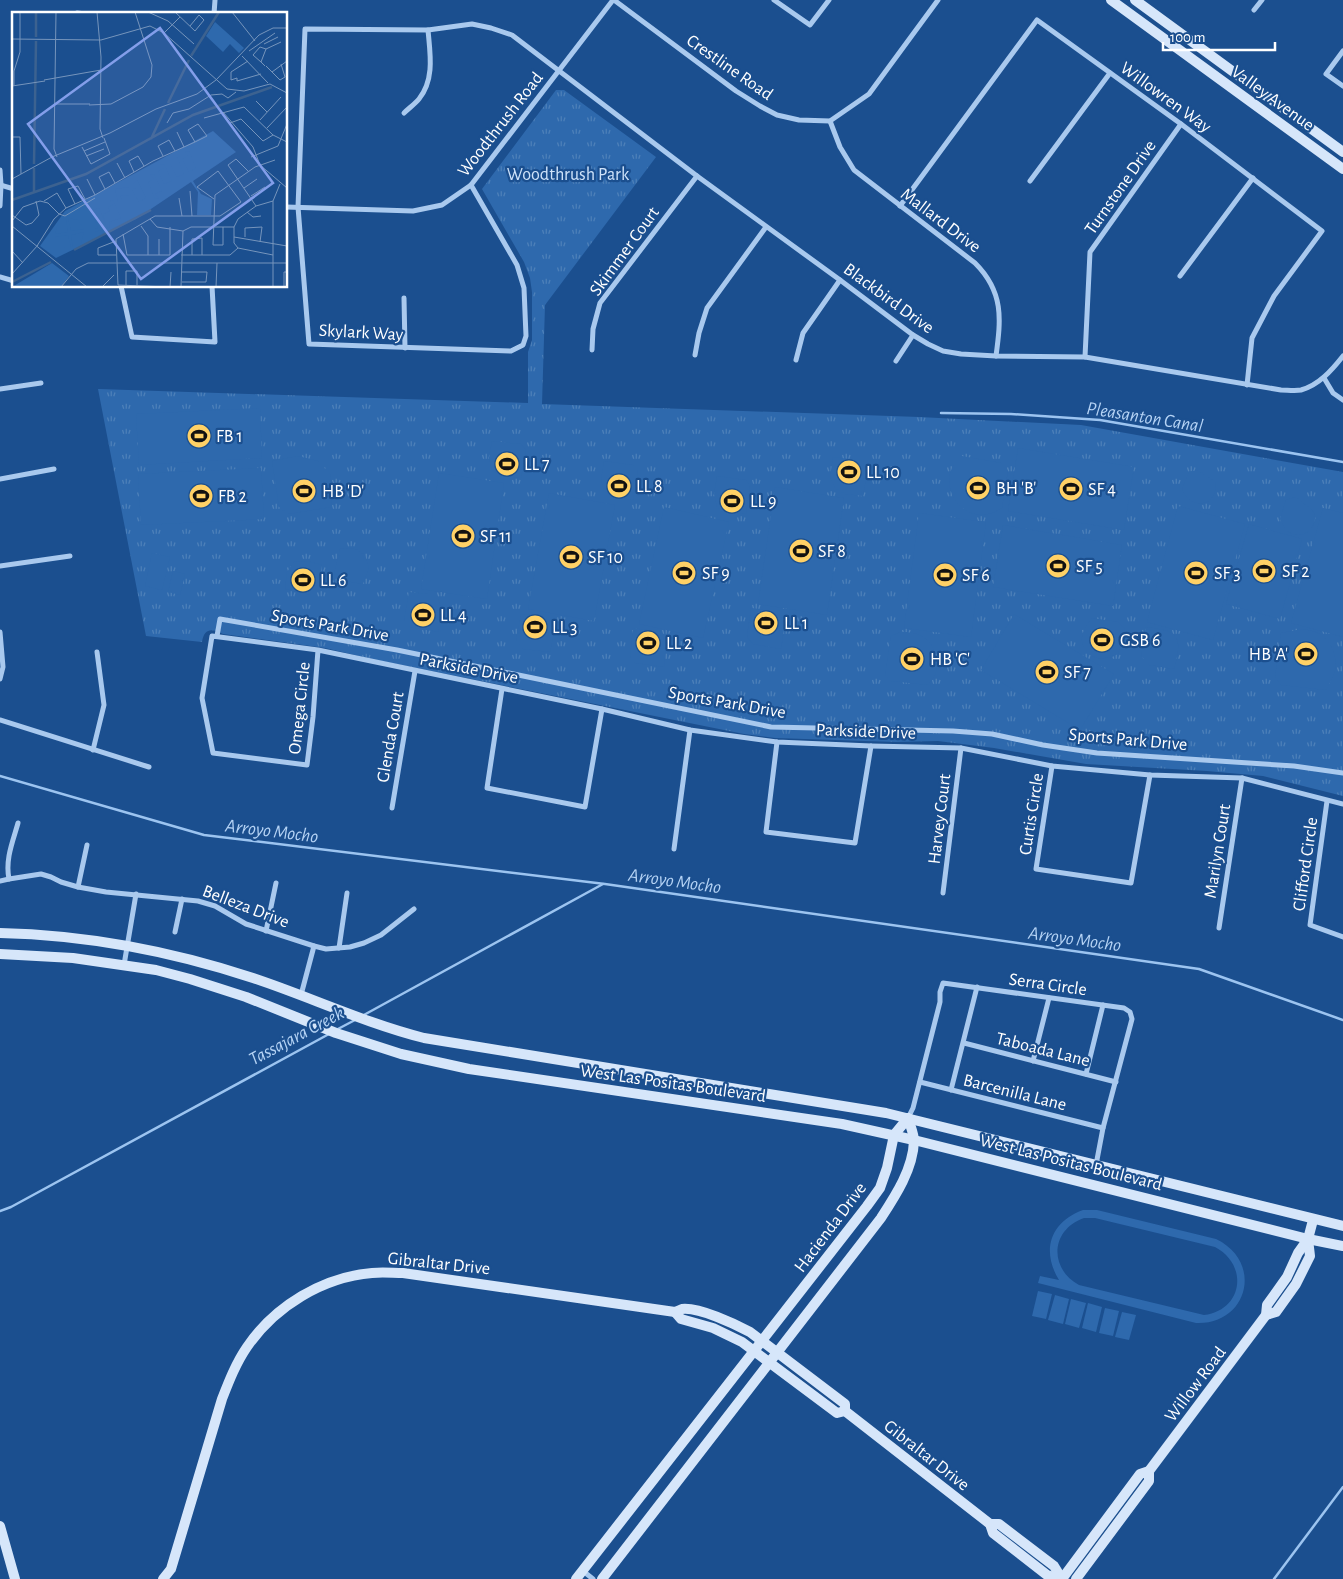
<svg xmlns="http://www.w3.org/2000/svg" width="1343" height="1579" font-family="'Alegreya Sans',sans-serif">
<defs>
<pattern id="grass-tufts" width="24" height="20" patternUnits="userSpaceOnUse" patternTransform="scale(1.25)"><rect width="24" height="20" fill="#2e69ad"/><path d="M3 7l-1-3M5 7V3M7 7l1-3M15 17l-1-3M17 17v-4M19 17l1-3" fill="none" stroke="#4d80b9"/></pattern>
</defs>
<rect width="100%" height="100%" fill="#1b4f8f"/>
<path fill="url(#grass-tufts)" d="M556,90H564L656,157L545,305L542,404L919,417L1081,425L1343,472V796L1263,776L1207,771L1086,764L994,748L938,741L896,742L775,738L744,734L372,659L325,648L223,634C212,628 204,628 202,642L146,636L98,389L528,403V352L532,340V292L530,278L524,262L482,189Z"/>
<g fill="#2e69ad" fill-rule="evenodd">
<path d="M260,408L262,458L139,465L136,414Z"/>
<path d="M492,441L521,444L526,450L521,478L503,476L492,470L489,458Z"/>
<path d="M1018,448L1134,467L1124,530L1008,511Z"/>
<path d="M298,456L318,461L330,474L332,507L288,514L279,507L272,461Z"/>
<path d="M962,456L1001,463L1008,471L1002,508C999,509 995,512 992,513C972,520 954,506 950,488C949,481 949,474 952,468C954,464 959,460 962,456Z"/>
<path d="M833,457L863,461L868,467L863,496L845,494L835,488L830,477Z"/>
<path d="M604,461L633,465L638,471L633,500L614,497L604,491L601,480Z"/>
<path d="M261,468L264,519L141,525L138,474Z"/>
<path d="M1198,470L1215,482C1219,507 1190,511 1182,489L1189,472Z"/>
<path d="M439,473L504,483L487,599L421,589Z"/>
<path d="M717,476L746,480L750,486L746,514L728,513L717,507L714,494Z"/>
<path d="M775,487L844,498L827,615L758,604Z"/>
<path d="M549,493L615,505L594,621L528,609Z"/>
<path d="M1296,497C1301,502 1311,507 1314,513C1319,525 1305,539 1293,534C1286,532 1283,525 1280,519L1286,500Z"/>
<path d="M1178,506L1245,524L1213,640L1147,622Z"/>
<path d="M664,507L729,522L703,638L639,624Z"/>
<path d="M1323,508L1343,513V637L1291,623Z"/>
<path d="M919,513L986,522L971,637L904,628Z"/>
<path d="M1249,524L1302,539L1280,619L1226,604Z"/>
<path d="M1003,525L1122,545L1113,606L993,587Z"/>
<path d="M354,548L365,555L369,568L363,584L339,580L334,574L340,549Z"/>
<path d="M152,553L170,557L162,590L145,586Z"/>
<path d="M307,561L322,565L319,588L311,595L285,589L287,572L294,562Z"/>
<path d="M173,571L185,574L180,595L168,592Z"/>
<path d="M409,592L428,594L438,599L442,611L438,632L410,627L404,620Z"/>
<path d="M751,608L770,611L781,617L784,629L781,649L753,644L747,637Z"/>
<path d="M521,614L539,615L550,621L554,633L550,652L523,649L516,640Z"/>
<path d="M1014,614L1114,674L1080,730L981,670Z"/>
<path d="M1092,618L1118,622L1125,629L1118,654L1112,657L1098,659C1077,648 1078,635 1092,618Z"/>
<path d="M1146,627C1179,631 1183,636 1174,669L1149,665L1141,656Z"/>
<path d="M633,628L653,631L663,637L666,649L664,667L635,663L630,657Z"/>
<path d="M1302,629C1308,630 1316,631 1321,635C1332,643 1338,658 1335,671C1333,678 1329,684 1326,690L1281,685L1275,677L1281,633Z"/>
<path d="M900,632C919,631 934,639 936,659C937,664 937,670 935,675C933,678 930,682 928,685L891,681L885,675L891,636Z"/>
<path d="M1083,1210H1097L1216,1239C1264,1262 1248,1325 1196,1323L1038,1283L1040,1276L1059,1280C1041,1251 1050,1222 1083,1210ZM1084,1218H1095L1215,1247C1249,1265 1243,1310 1204,1315L1079,1285C1049,1269 1050,1230 1084,1218Z"/>
<path d="M1038,1291L1052,1294L1046,1319L1032,1316Z"/>
<path d="M1055,1295L1069,1299L1063,1324L1048,1320Z"/>
<path d="M1071,1299L1086,1303L1079,1328L1065,1324Z"/>
<path d="M1088,1303L1102,1307L1096,1332L1082,1328Z"/>
<path d="M1105,1308L1119,1311L1113,1336L1099,1333Z"/>
<path d="M1122,1312L1136,1315L1129,1340L1115,1337Z"/>
</g>
<g fill="none" stroke-linecap="round" stroke-linejoin="round">
<g stroke="#9cc4f0" stroke-width="2.5">
<path d="M941,413L1011,414L1100,420L1343,462"/>
<path d="M0,776L204,835L605,884L1199,969L1343,1020"/>
<path d="M362,1016L603,884"/>
<path d="M336,1030L355,1020"/>
<path d="M0,1211L11,1207L329,1034"/>
<path d="M1274,1579L1343,1487"/>
</g>
<g stroke="#a9c9ee" stroke-width="5">
<path d="M614,0L736,91L760,106L777,115L799,120L830,121L869,94L938,0"/>
<path d="M774,0L810,25L829,0"/>
<path d="M1254,10L1262,0"/>
<path d="M77,13L86,14"/>
<path d="M214,14L215,0"/>
<path d="M1343,51L1326,74L1343,86"/>
<path d="M404,113C409,108 415,104 419,99C435,79 430,53 428,30"/>
<path d="M830,121L840,147L854,170L975,263C1004,292 1001,319 996,356"/>
<path d="M0,170L1,185L0,206"/>
<path d="M1030,181L1110,73"/>
<path d="M0,185L14,189"/>
<path d="M471,185L517,265L524,288L526,336L523,345L511,351L309,344L298,207L305,29L428,30L472,24L491,28L512,35L697,176L840,280L913,335L928,344L943,351L961,354L996,356L1085,357L1281,390C1287,390 1295,391 1301,390C1319,385 1332,370 1343,356"/>
<path d="M900,206L1037,20L1181,124L1322,231L1274,296L1252,338L1247,385"/>
<path d="M286,207L413,211L442,205L471,185L613,0"/>
<path d="M1180,276L1253,178"/>
<path d="M0,277L14,281"/>
<path d="M121,286L132,337L215,342L212,286"/>
<path d="M404,298L405,348"/>
<path d="M592,350L593,329L600,303L697,176"/>
<path d="M695,355L699,333L707,308L766,227"/>
<path d="M1085,357L1090,252L1181,124"/>
<path d="M796,360L803,333L840,280"/>
<path d="M896,361L913,335"/>
<path d="M1324,378L1333,393L1343,400"/>
<path d="M0,389L41,383"/>
<path d="M0,479L54,469"/>
<path d="M0,566L70,556"/>
<path d="M0,632L3,667L0,679"/>
<path d="M217,636L220,619L397,650L771,727L953,731L992,734L1043,745L1097,753L1294,766L1343,773"/>
<path d="M318,650L313,717L307,765L213,753L202,698L212,636L318,650L602,709L690,730L777,742L871,746L961,748L1052,766L1150,775L1242,778L1343,804"/>
<path d="M502,689L487,788L585,807L602,709"/>
<path d="M0,720L149,767"/>
<path d="M777,742L766,832L855,843L871,746"/>
<path d="M93,750L104,705L97,652"/>
<path d="M1052,766L1036,869L1131,883L1150,775"/>
<path d="M1327,801L1310,925L1343,937"/>
<path d="M392,808L415,671"/>
<path d="M674,849L690,730"/>
<path d="M9,879C5,859 13,841 18,823"/>
<path d="M0,881L9,879L41,874L51,877L61,882L78,887L106,892L198,901L215,906L246,924L314,946L326,949L350,947L364,943L381,935L414,909"/>
<path d="M78,887L87,845"/>
<path d="M943,893L961,748"/>
<path d="M1219,928L1242,778"/>
<path d="M266,931L276,883"/>
<path d="M175,932L182,899"/>
<path d="M339,948L347,893"/>
<path d="M124,965L136,894"/>
<path d="M301,995L314,946"/>
<path d="M964,1043L1116,1082"/>
<path d="M1033,1061L1049,998"/>
<path d="M1086,1074L1103,1005"/>
<path d="M920,1082L1103,1128"/>
<path d="M951,1090L977,987"/>
<path d="M908,1118L913,1108L940,1002V992L943,983L1124,1008L1130,1012L1132,1019L1103,1128L1096,1165"/>
<path d="M583,1571L593,1579"/>
</g>
<g stroke="#d6e6fa" stroke-width="10">
<path d="M1111,0L1343,169"/>
<path d="M1135,0L1343,152"/>
<path d="M0,933C86,935 171,951 253,978C310,997 365,1023 424,1038L886,1113L1343,1226"/>
<path d="M0,954L73,958L156,970L190,979L246,997L336,1033L401,1054L469,1069L842,1124L914,1140L1308,1239L1343,1246"/>
<path d="M675,1312L681,1319L713,1328L742,1342L837,1413L845,1411L990,1524L993,1533L1047,1575L1062,1579"/>
<path d="M1266,1315L1276,1312L1296,1284L1310,1256L1308,1239L1313,1220"/>
<path d="M990,1524H999L1054,1566L1062,1579"/>
<path d="M0,1526L15,1579"/>
<path d="M163,1579L171,1569L222,1399C229,1381 236,1363 247,1347C275,1306 323,1277 372,1273C382,1272 393,1273 403,1273L675,1312C675,1312 682,1309 682,1309C699,1307 735,1324 750,1332L845,1404V1411"/>
<path d="M576,1579L867,1206L880,1188L887,1168L894,1135L908,1118"/>
<path d="M602,1579L881,1218C896,1195 913,1169 914,1141C914,1134 910,1125 908,1118"/>
<path d="M1062,1579L1140,1474L1149,1471L1266,1315L1267,1305L1287,1277L1298,1253L1308,1239"/>
<path d="M1076,1579L1149,1481V1471"/>
</g>
</g>
<defs>
<symbol id="stadium-disc" viewBox="-11 -11 22 22"><circle r="9.5" fill="#ffd166" stroke="#1b4f8f"/><path d="M0-5a6.5 5 0 1 0 0 10a6.5 5 0 1 0 0-10ZM-3.5-1.8h7v3.6h-7Z" fill="#111"/></symbol>
</defs>
<g fill-rule="evenodd">
<use href="#stadium-disc" x="185" y="422" width="28" height="28"/>
<use href="#stadium-disc" x="493" y="450" width="28" height="28"/>
<use href="#stadium-disc" x="835" y="458" width="28" height="28"/>
<use href="#stadium-disc" x="605" y="472" width="28" height="28"/>
<use href="#stadium-disc" x="964" y="474" width="28" height="28"/>
<use href="#stadium-disc" x="1057" y="475" width="28" height="28"/>
<use href="#stadium-disc" x="290" y="477" width="28" height="28"/>
<use href="#stadium-disc" x="187" y="482" width="28" height="28"/>
<use href="#stadium-disc" x="718" y="487" width="28" height="28"/>
<use href="#stadium-disc" x="449" y="522" width="28" height="28"/>
<use href="#stadium-disc" x="787" y="537" width="28" height="28"/>
<use href="#stadium-disc" x="557" y="543" width="28" height="28"/>
<use href="#stadium-disc" x="1044" y="552" width="28" height="28"/>
<use href="#stadium-disc" x="1250" y="557" width="28" height="28"/>
<use href="#stadium-disc" x="670" y="559" width="28" height="28"/>
<use href="#stadium-disc" x="1182" y="559" width="28" height="28"/>
<use href="#stadium-disc" x="931" y="561" width="28" height="28"/>
<use href="#stadium-disc" x="289" y="566" width="28" height="28"/>
<use href="#stadium-disc" x="409" y="601" width="28" height="28"/>
<use href="#stadium-disc" x="752" y="609" width="28" height="28"/>
<use href="#stadium-disc" x="521" y="613" width="28" height="28"/>
<use href="#stadium-disc" x="1088" y="626" width="28" height="28"/>
<use href="#stadium-disc" x="634" y="629" width="28" height="28"/>
<use href="#stadium-disc" x="1292" y="640" width="28" height="28"/>
<use href="#stadium-disc" x="898" y="645" width="28" height="28"/>
<use href="#stadium-disc" x="1033" y="658" width="28" height="28"/>
</g>
<g text-anchor="middle" stroke-width="4.5" stroke-linejoin="round" paint-order="stroke">
<g font-size="18" fill="#fff" stroke="#1b4f8f">
<text transform="translate(730 67) rotate(35)" y="6">Crestline Road</text>
<text transform="translate(1166 97) rotate(36)" y="6">Willowren Way</text>
<text transform="translate(1273 98) rotate(36)" y="6">Valley Avenue</text>
<text transform="translate(500 124) rotate(-52)" y="6">Woodthrush Road</text>
<text transform="translate(1120 187) rotate(-55)" y="6">Turnstone Drive</text>
<text transform="translate(941 220) rotate(37)" y="6">Mallard Drive</text>
<text transform="translate(624 251) rotate(-54)" y="6">Skimmer Court</text>
<text transform="translate(889 298) rotate(36)" y="6">Blackbird Drive</text>
<text transform="translate(361 332) rotate(3)" y="6">Skylark Way</text>
<text transform="translate(330 625) rotate(10)" y="6">Sports Park Drive</text>
<text transform="translate(469 668) rotate(11)" y="6">Parkside Drive</text>
<text transform="translate(727 702) rotate(10)" y="6">Sports Park Drive</text>
<text transform="translate(299 708) rotate(-84)" y="6">Omega Circle</text>
<text transform="translate(866 731) rotate(2)" y="6">Parkside Drive</text>
<text transform="translate(390 737) rotate(-80)" y="6">Glenda Court</text>
<text transform="translate(1128 739) rotate(5)" y="6">Sports Park Drive</text>
<text transform="translate(1031 814) rotate(-81)" y="6">Curtis Circle</text>
<text transform="translate(939 819) rotate(-83)" y="6">Harvey Court</text>
<text transform="translate(1217 851) rotate(-81)" y="6">Marilyn Court</text>
<text transform="translate(1305 864) rotate(-82)" y="6">Clifford Circle</text>
<text transform="translate(246 906) rotate(21)" y="6">Belleza Drive</text>
<text transform="translate(1048 984) rotate(8)" y="6">Serra Circle</text>
<text transform="translate(1043 1049) rotate(14)" y="6">Taboada Lane</text>
<text transform="translate(673 1083) rotate(8)" y="6">West Las Positas Boulevard</text>
<text transform="translate(1015 1092) rotate(14)" y="6">Barcenilla Lane</text>
<text transform="translate(1071 1162) rotate(14)" y="6">West Las Positas Boulevard</text>
<text transform="translate(830 1227) rotate(-53)" y="6">Hacienda Drive</text>
<text transform="translate(439 1263) rotate(6)" y="6">Gibraltar Drive</text>
<text transform="translate(1195 1384) rotate(-53)" y="6">Willow Road</text>
<text transform="translate(927 1455) rotate(38)" y="6">Gibraltar Drive</text>
</g>
<g font-size="18" fill="#cfe3fa" stroke="#1b4f8f">
<text x="568" y="180">Woodthrush Park</text>
</g>
<g font-size="18" fill="#fff" stroke="#1b4f8f" text-anchor="start">
<text x="216" y="442">FB 1</text>
<text x="524" y="470">LL 7</text>
<text x="866" y="478">LL 10</text>
<text x="636" y="492">LL 8</text>
<text x="996" y="494">BH 'B'</text>
<text x="1088" y="495">SF 4</text>
<text x="322" y="497">HB 'D'</text>
<text x="218" y="502">FB 2</text>
<text x="750" y="507">LL 9</text>
<text x="480" y="542">SF 11</text>
<text x="818" y="557">SF 8</text>
<text x="588" y="563">SF 10</text>
<text x="1076" y="572">SF 5</text>
<text x="1282" y="577">SF 2</text>
<text x="702" y="579">SF 9</text>
<text x="1214" y="579">SF 3</text>
<text x="962" y="581">SF 6</text>
<text x="320" y="586">LL 6</text>
<text x="440" y="621">LL 4</text>
<text x="784" y="629">LL 1</text>
<text x="552" y="633">LL 3</text>
<text x="1120" y="646">GSB 6</text>
<text x="666" y="649">LL 2</text>
<text x="1288" y="660" text-anchor="end">HB 'A'</text>
<text x="930" y="665">HB 'C'</text>
<text x="1064" y="678">SF 7</text>
</g>
<g font-size="19" font-style="italic" fill="#b5d3f5" stroke="#1b4f8f">
<text transform="translate(1145 416) rotate(9)" y="7">Pleasanton Canal</text>
<text transform="translate(272 830) rotate(7)" y="7">Arroyo Mocho</text>
<text transform="translate(675 880) rotate(8)" y="7">Arroyo Mocho</text>
<text transform="translate(1075 938) rotate(8)" y="7">Arroyo Mocho</text>
<text transform="translate(296 1035) rotate(-28)" y="7">Tassajara Creek</text>
</g>
</g>
<g transform="translate(12 12)">
<rect width="275" height="275" fill="#1b4f8f"/>
<path d="M203,10L232,36L227,41L218,32L211,40L194,24ZM201,119L224,140L181,169L189,182L200,187L199,203H185L186,180L179,170L124,207L44,246L28,234L53,199ZM40,251L57,264L49,275H0Z" fill="#2e69ad"/>
<path d="M177,139L184,156L177,160L170,147L176,144L173,140ZM165,145L172,162L165,165L158,152ZM152,152L160,169L152,172L146,159L152,156L148,153ZM142,162L150,179L143,182L147,186L143,187L136,170L142,167L138,163ZM125,168L134,186L127,190L120,178L125,175L121,172ZM117,175V183L108,184L110,188L106,190L103,177ZM101,188L109,206L97,210L98,215L83,220V217L86,216L82,205L85,203L81,198L87,196L94,213L91,202L98,199L96,195L101,193L98,189ZM56,206L66,208L72,217L59,219ZM54,207L56,220L43,222L46,211ZM72,220L69,231L61,235L59,223ZM56,223L59,236H53L43,225Z" fill="#2e69ad"/>
<path fill="none" stroke="#3c6290" stroke-width="2.5" d="M24,25V0M179,44L207,0M156,91L177,48M139,127L153,97M22,152L24,29M22,180V156M0,188L74,162L181,103L260,75M62,238L139,198M0,270L39,250"/>
<path fill="none" stroke="#7695bc" stroke-width="1" d="M44,0L42,137L45,145M85,0L89,45L88,117L91,126M136,0L156,9L182,32M163,0L183,19L192,8L187,3L178,14M220,0L243,29M152,21L168,5M0,27L89,28L138,14L152,21L215,77L232,79L258,72L275,81M252,32L266,25M254,37L269,30M237,39L263,21M230,44L256,71M236,49L219,60V68L225,66V69L249,62M249,50L254,37L248,35L241,43L249,50L253,54M254,54L268,68L273,65L269,52M260,60L275,49M32,68L89,58M2,73V59L8,40V0M0,74L33,69M244,89L255,100M44,92H78M77,93L99,92L131,75L139,65L140,53L123,0M211,100L241,135L248,153L275,176M192,106L232,95L261,123L275,130M248,108L269,85M155,111L161,101L177,97L199,83L210,82L216,86L224,80M218,111L229,107L251,129L261,123M255,116L275,95M165,120L172,135M0,125H8L9,162M70,135L79,152L98,142L92,126M72,139L93,130M74,144L92,137M151,144L146,134L157,128L163,139M239,145L266,134L275,112M105,151L113,166M236,159L224,147L216,153L244,194M122,160L117,149L126,144L132,154M0,167L40,145L98,121L144,97L185,82L204,68L247,23L261,16H275M75,167L83,183M232,176L245,167M93,177L87,165L97,160L103,171M178,179L180,204M239,184L253,175M167,186L170,204M32,189L45,181L54,196M261,189L244,194L226,207L222,215V231L226,236L261,243M63,192L56,177L66,174L73,187M235,200L241,205L249,204M47,202L53,204L83,186M0,203L14,213L20,211L27,203L24,189M138,207L145,215L171,219M0,209L11,195L28,189L36,191L47,202M0,214L75,275M129,214L136,224V243M211,215V233H201L203,183L243,155L263,148M111,222L115,243H158V215M222,225L275,234M233,225V216L250,215L248,230M25,234L42,207L54,196L83,183L141,149L183,130L195,124L186,112L176,118L183,130M0,239L11,251M104,243H86V236L104,229M147,243V227M169,243H218L226,236M180,243V227L190,226V243M169,260H195L194,270H170M0,262L26,233M114,273V259H125V273M49,275L64,257L76,251H275M90,275L102,263M156,275L106,273L104,227L143,204H208L229,190L206,159L185,175L202,187M158,275L159,260M169,275L171,219L179,215H222M204,275L205,251M261,275V189L268,172M272,275V260H275"/>
<path fill="#839eea" fill-opacity="0.15" stroke="#839eea" stroke-width="2.5" d="M148,16L261,171L129,267L16,112Z"/>
<rect width="275" height="275" fill="none" stroke="#fff" stroke-width="2.5"/>
</g>
<path d="M1163 42v8h112v-8" fill="none" stroke="#ffffff" stroke-width="2.5"/>
<text x="1170" y="42" font-size="15" fill="#ffffff" stroke="#1b4f8f" stroke-width="4" paint-order="stroke">100 m</text>
</svg>
